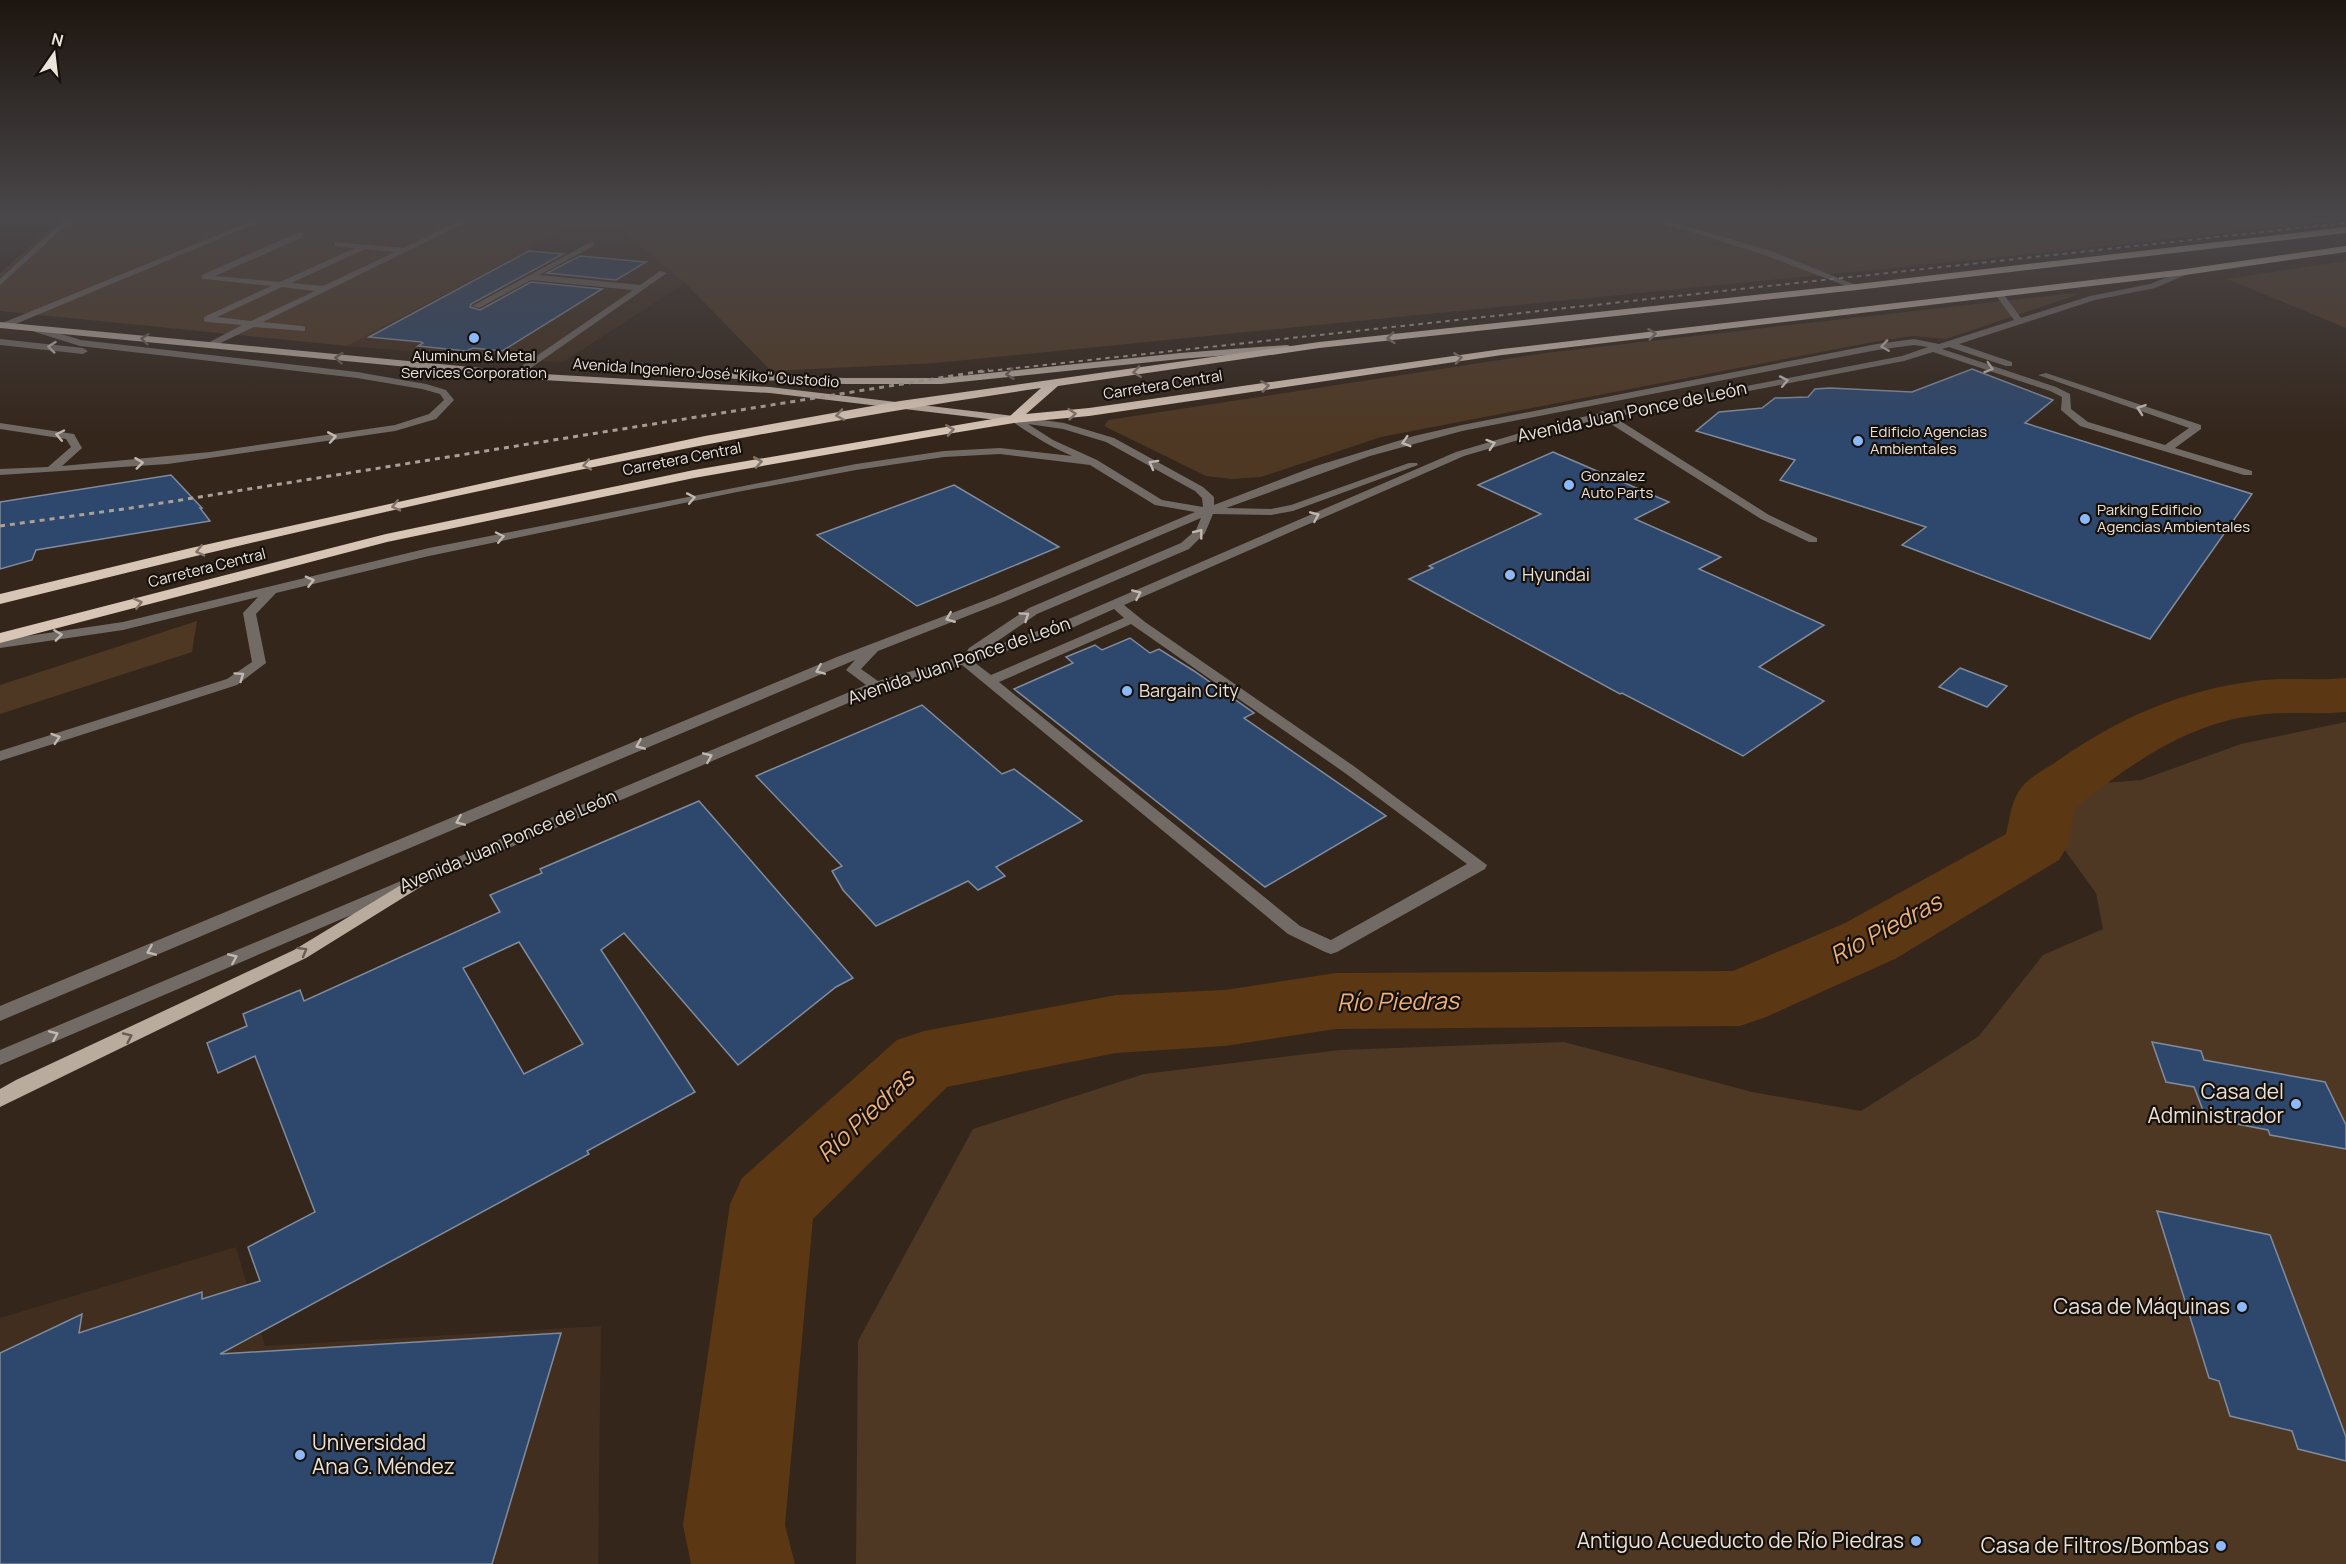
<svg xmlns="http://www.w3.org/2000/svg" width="2346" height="1564" font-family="Manrope,sans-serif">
<rect width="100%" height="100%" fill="#34261b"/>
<g fill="#412e1e">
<path d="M577,224L621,230L685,283L563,362L498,359L347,346Z"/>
<path d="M236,1247L265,1346L601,1326L598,1564H0V1318Z"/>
</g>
<g fill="#4f3823">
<path d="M65,216H2346V219L2041,253L935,363L771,371L685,283L621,230L577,224L347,346L0,311V273Z"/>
<path d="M2346,261V328L2227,279Z"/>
<path d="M2064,294H2079L1946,339L1912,336L1873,342L1381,437L1261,477L1232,479L1206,476L1104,426L1108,420L1546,353Z"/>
<path d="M197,621L192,652L0,714V685Z"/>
<path d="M2346,722V1564H856L858,1341L973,1129L1144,1074L1340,1050L1564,1042L1752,1092L1861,1111L1979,1036L2043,955L2103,929L2096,893L2021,790L2141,780L2241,744Z"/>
</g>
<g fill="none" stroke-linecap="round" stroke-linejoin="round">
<path fill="#5b3713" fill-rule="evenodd" d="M2346,678V712C2317,715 2287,711 2258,715C2187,723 2129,765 2075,808L2068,845L2059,860L1895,959L1766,1017L1740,1026L1336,1029L1225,1046L1116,1053L947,1087L813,1219L785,1525L795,1564H691L683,1525L730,1204L742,1178L897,1040L924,1031L1116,995L1225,990L1336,973L1733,971L1845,923L2006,834C2010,818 2011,800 2022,787C2031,776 2047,768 2059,760C2118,718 2183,690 2255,681C2285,677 2316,681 2346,678Z"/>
</g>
<g fill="#2e476c" stroke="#808c9d" stroke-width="1.5" fill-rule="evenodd">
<path d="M529,251L563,254L471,304L470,307L480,310L531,282L602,289L502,351L473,348L466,351L418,346L423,343L421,342L369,337Z"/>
<path d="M580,256L646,262L616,280L547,273Z"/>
<path d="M1972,369L2053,400L2025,423L2252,494L2150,639L1902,545L1926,527L1780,480L1795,460L1696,431L1719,412L1762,408L1775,398L1808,397L1815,389L1830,388L1912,392Z"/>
<path d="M1553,452L1669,502L1635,519L1721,557L1699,569L1824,625L1759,667L1824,701L1743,756L1622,693L1620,694L1409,579L1433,568L1429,566L1541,514L1478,485Z"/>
<path d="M171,475L202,508H200L210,521L36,550L32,560L0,569V502Z"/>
<path d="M954,485L1059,547L917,606L817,535Z"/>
<path d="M1130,638L1150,653L1159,649L1194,671L1254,713L1244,718L1386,816L1265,887L1014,689L1073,663L1066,657L1095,645L1102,650Z"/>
<path d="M1960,668L2007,686L1987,707L1939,687Z"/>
<path d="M922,705L1002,774L1014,769L1082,821L996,867L1005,876L978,890L968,881L876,926L843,890L832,871L842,866L756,776Z"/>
<path d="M699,801L853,978L836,987L738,1065L624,933L601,950L695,1092L587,1151L589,1154L220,1354L561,1333L492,1564H0V1353L82,1314L79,1333L202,1292V1299L260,1281L248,1247L315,1212L255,1056L218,1073L207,1043L247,1026L243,1014L300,990L304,1001L500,912L490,895L542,873L540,869ZM519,942L583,1044L524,1074L463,968Z"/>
<path d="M2152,1042L2201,1051L2204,1060L2325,1082L2346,1125V1149L2270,1135L2268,1130L2206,1118L2194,1087L2166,1082Z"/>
<path d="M2157,1211L2270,1235L2346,1437V1461L2298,1449L2292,1431L2230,1416L2219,1381L2209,1378Z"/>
</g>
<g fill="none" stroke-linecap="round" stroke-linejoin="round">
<g fill="#726b65" fill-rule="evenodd">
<path d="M68,216H76L0,285V279Z"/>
<path d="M264,216H274L6,328H0V324Z"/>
<path d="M469,216H479L263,322L302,326L305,327V331L254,327L212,347L204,345L242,325L207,322L204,321V317L271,286L205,279H202V275L297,233H303V237L215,276L280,282L355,248L335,246V242L404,248ZM365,249L395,252L323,286L291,283ZM282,287L315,291L251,321L217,317Z"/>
<path d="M1640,216H1651L1768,250L1861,287L1854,289L1762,254Z"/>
<path d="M591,242H594V246L539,275L640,285L660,271L667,273L525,372H519V368L633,290L531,280L479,308L472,306Z"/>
<path d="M2185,270H2188V274L2155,288L2095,300L1959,344L2012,362V366H2006L1949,347L1942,349L2056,387L2070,394L2071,409L2088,422L2165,445L2189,428L2038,375L2046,373L2201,425V429L2175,448L2252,471V475H2244L2080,426L2061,410L2062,397L2050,391L1933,352L1904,361L1614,417L1769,515L1817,538V542H1809L1761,519L1603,419L1559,428L1464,456L1124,605L1145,622L1355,767L1487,865L1485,869L1337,952L1331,954L1325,952L1288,934L962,665L881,689L0,1065V1050L866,685L846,670L855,660L0,1021V1006L837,657L994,597L1195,512L1155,505L1090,465L1000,454L944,457L856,470L737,492L429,556L276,593L256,614L266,663L237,685L0,761V751L227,679L252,662L243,613L258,597L123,630L0,648V640L123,622L429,548L856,464L944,451L1000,448L1072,456C1049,446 1028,433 1009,419L1014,416L1064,423L1114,438L1203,487L1214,497V505L1316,466L1414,436L1462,425L1877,344L1914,339L1939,344L2014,320L1995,294L1999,291L2002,292L2021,318L2090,296L2150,284ZM1914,345L1928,347L1902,356L1607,413L1602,411L1597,414L1554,423L1456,452L1055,625L986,649L1037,614L1189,549L1205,533L1213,514L1271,515L1293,511L1418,465L1417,463H1409L1291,505L1271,509L1226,508L1370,456L1462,431L1877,350ZM1028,424L1063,429L1106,442L1195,491L1202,498L1203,507L1162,500L1097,460L1053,440ZM1201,518L1196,530L1181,543L1029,608L969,648L967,651L970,654L878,681L861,669L878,651L1003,602ZM1114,609L1124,618L991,675L974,662L1065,631ZM1131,624L1345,773L1467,864L1331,940L1300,926L999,682Z"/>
<path d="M38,327L81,340L357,372L426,384L446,390L454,400L436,419L395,431L168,464L0,475V469L48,467L71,447L66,439L0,429V423L74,434L82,448L62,466L210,452L395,425L429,414L444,400L440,394L422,389L357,378L80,346L35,332L34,330Z"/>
<path d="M0,339L83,348L88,351L83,354L0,345Z"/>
</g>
<g fill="#baab9f" fill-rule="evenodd">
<path d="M0,322L543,374L770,387L1014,416L1019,419L1014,422L770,393L543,380L0,328Z"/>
<path d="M1287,345L1290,346V350L1180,359L941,384H844L656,375L651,372L656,369L844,378H941L1180,353Z"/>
<path d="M424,871L430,873L432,877L430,881L306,958L0,1107V1089L16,1080L294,950Z"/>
</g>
<path fill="#d7c5b6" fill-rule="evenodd" d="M2346,227V233L1857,290L1319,348L1058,386L1026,414L1089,408L1502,349L2185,269L2346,246V252L2185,275L1502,355L1089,416L1014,423L923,438L694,478L387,542L0,643V633L386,534L694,470L1010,416L1041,388C690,439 344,518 0,604V594L191,548L511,477L705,436L900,401L1319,342L1857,284Z"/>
<path stroke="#aba097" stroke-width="2" stroke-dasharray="4.5 4.5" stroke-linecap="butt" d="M980,372L2346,223"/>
<path stroke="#aba097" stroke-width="3" stroke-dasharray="5 5" stroke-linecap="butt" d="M0,526L131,508L989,370"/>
</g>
<defs><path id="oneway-chevron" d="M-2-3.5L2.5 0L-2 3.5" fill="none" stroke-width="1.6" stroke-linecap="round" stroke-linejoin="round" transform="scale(1.5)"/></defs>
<g stroke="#81746a">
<use href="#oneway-chevron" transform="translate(1652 334) rotate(-7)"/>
<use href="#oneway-chevron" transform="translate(1391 338) rotate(174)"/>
<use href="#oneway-chevron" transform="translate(1458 358) rotate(-8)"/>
<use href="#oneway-chevron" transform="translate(1137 372) rotate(172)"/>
<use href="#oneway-chevron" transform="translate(1265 386) rotate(-8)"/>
<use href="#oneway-chevron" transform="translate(1072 414) rotate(-5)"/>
<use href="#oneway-chevron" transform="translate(840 415) rotate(171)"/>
<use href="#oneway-chevron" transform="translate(950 430) rotate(-9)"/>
<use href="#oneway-chevron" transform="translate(758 462) rotate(-10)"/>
<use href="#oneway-chevron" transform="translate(587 465) rotate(168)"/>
<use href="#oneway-chevron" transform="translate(396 506) rotate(167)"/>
<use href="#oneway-chevron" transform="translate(200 551) rotate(167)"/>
<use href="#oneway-chevron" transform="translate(138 603) rotate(-14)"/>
</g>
<g stroke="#685e56">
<use href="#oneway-chevron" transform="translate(145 339) rotate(-175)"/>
<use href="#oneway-chevron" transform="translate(339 358) rotate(-175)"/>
<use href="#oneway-chevron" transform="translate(1010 374) rotate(173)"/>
<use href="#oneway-chevron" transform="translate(303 951) rotate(-30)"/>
<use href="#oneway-chevron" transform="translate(128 1037) rotate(-25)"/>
</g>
<g stroke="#c1b8b1">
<use href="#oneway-chevron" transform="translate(1885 346) rotate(172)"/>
<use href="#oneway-chevron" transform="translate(52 347) rotate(-174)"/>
<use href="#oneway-chevron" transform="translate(1989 368) rotate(18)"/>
<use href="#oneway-chevron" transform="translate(1784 381) rotate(-11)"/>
<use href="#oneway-chevron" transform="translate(2141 409) rotate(-161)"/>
<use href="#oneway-chevron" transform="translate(60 435) rotate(-168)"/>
<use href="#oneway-chevron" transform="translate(332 437) rotate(-10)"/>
<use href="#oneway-chevron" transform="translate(1406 442) rotate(163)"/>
<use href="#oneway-chevron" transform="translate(1491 444) rotate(-18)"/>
<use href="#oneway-chevron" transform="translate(139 463) rotate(-7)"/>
<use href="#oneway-chevron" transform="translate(1153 464) rotate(-151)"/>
<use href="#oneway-chevron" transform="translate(691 498) rotate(-11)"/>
<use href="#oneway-chevron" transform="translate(1315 516) rotate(-23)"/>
<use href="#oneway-chevron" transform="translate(1199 533) rotate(-52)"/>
<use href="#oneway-chevron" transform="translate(500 537) rotate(-12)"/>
<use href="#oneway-chevron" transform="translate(310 581) rotate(-14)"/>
<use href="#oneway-chevron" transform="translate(1137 594) rotate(-24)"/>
<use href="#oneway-chevron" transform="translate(1025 616) rotate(-34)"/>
<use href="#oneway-chevron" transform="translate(950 618) rotate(158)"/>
<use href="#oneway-chevron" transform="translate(58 635) rotate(-8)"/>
<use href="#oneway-chevron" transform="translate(820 670) rotate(157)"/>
<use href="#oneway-chevron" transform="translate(240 676) rotate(-35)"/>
<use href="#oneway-chevron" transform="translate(56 738) rotate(-18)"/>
<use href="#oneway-chevron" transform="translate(640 745) rotate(157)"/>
<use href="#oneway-chevron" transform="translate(708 757) rotate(-23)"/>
<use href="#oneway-chevron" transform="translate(460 821) rotate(157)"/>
<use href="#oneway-chevron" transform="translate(151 951) rotate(157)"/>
<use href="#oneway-chevron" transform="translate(233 958) rotate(-23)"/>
<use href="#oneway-chevron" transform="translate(54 1035) rotate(-23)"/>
</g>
<linearGradient id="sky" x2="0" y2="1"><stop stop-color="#1d150f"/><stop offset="0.5" stop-color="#4a474a"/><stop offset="1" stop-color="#4a474a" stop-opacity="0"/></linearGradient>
<rect width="2346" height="435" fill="url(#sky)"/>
<g fill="#8cb9fc" stroke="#17110c" stroke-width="2">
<circle cx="474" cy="338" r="6"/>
<circle cx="1858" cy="441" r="6"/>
<circle cx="1569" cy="485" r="6"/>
<circle cx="2085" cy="519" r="6"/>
<circle cx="1510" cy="575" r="6"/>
<circle cx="1127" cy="691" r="6"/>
<circle cx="2296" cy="1104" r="6"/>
<circle cx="2242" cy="1307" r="6"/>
<circle cx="300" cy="1455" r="6"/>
<circle cx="1916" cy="1541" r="6"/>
<circle cx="2221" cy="1546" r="6"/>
</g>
<g text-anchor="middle" stroke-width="4.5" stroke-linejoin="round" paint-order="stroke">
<g font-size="15" fill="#ebe2da" stroke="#17110c" text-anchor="start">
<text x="474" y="361" text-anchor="middle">Aluminum &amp; Metal<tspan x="474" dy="17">Services Corporation</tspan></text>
<text x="1870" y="437">Edificio Agencias<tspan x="1870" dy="17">Ambientales</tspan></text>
<text x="1581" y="481">Gonzalez<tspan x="1581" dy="17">Auto Parts</tspan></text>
<text x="2097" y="515">Parking Edificio<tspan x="2097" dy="17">Agencias Ambientales</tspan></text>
</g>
<g font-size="15" fill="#ebe2da" stroke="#17110c">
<text transform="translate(706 373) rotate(4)" y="5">Avenida Ingeniero José "Kiko" Custodio</text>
<text transform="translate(1163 385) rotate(-9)" y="5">Carretera Central</text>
<text transform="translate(682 459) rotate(-11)" y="5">Carretera Central</text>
<text transform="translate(207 568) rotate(-14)" y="5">Carretera Central</text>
</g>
<g font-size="18" fill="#ebe2da" stroke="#17110c">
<text transform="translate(1632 412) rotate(-12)" y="6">Avenida Juan Ponce de León</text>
<text transform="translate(959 661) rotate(-19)" y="6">Avenida Juan Ponce de León</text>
<text transform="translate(508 841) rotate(-23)" y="6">Avenida Juan Ponce de León</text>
</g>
<g font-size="18" fill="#ebe2da" stroke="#17110c" text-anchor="start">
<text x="1522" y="581">Hyundai</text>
<text x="1139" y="697">Bargain City</text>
</g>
<g font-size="21" fill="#ebe2da" stroke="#17110c" text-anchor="end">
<text x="2284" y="1099">Casa del<tspan x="2284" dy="24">Administrador</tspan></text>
<text x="2230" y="1314">Casa de Máquinas</text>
<text x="312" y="1450" text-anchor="start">Universidad<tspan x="312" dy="24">Ana G. Méndez</tspan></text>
<text x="1904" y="1548">Antiguo Acueducto de Río Piedras</text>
<text x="2209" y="1553">Casa de Filtros/Bombas</text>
</g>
<g font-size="24" font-style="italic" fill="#efb17a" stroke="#17110c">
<text transform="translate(1886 929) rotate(-28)" y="8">Río Piedras</text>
<text transform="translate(1398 1002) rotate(-1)" y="8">Río Piedras</text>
<text transform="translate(866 1116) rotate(-43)" y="8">Río Piedras</text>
</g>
</g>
<g transform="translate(54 54) rotate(14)" stroke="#17110c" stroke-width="4.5" paint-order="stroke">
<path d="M0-4.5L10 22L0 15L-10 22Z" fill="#ebe2da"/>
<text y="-9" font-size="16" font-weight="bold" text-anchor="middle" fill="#ebe2da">N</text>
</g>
</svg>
